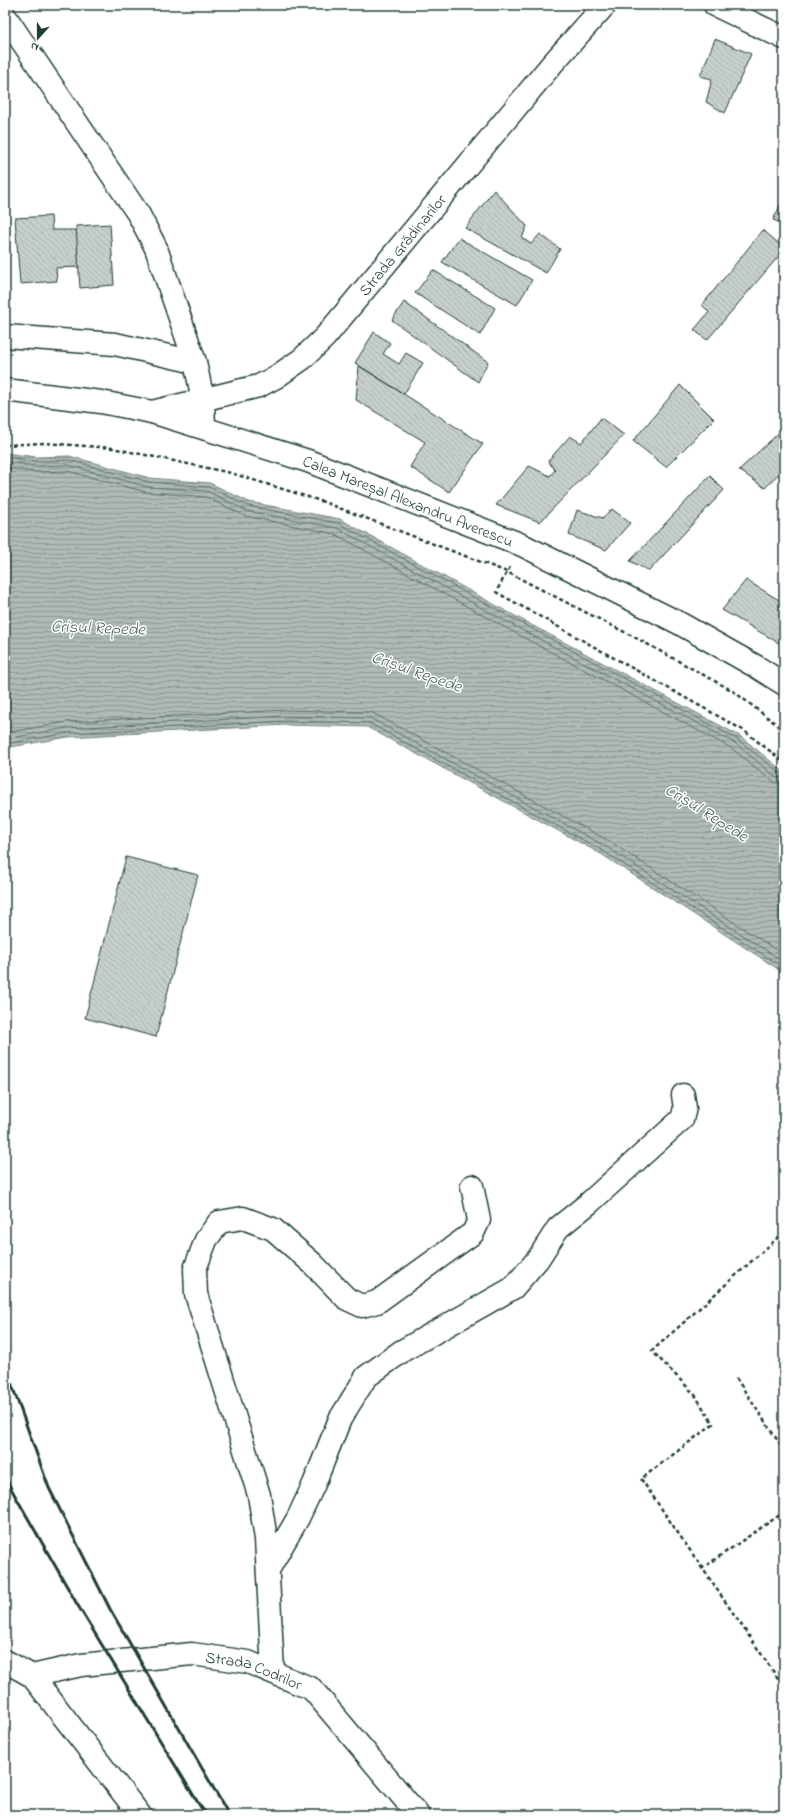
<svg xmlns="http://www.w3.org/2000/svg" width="789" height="1820" font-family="'Indie Flower',sans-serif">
<defs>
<pattern id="water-rules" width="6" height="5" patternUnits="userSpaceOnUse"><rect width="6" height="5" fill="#afbab7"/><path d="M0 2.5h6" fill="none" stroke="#8e9896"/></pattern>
<pattern id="building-back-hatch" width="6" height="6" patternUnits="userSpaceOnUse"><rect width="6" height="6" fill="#c7cfcc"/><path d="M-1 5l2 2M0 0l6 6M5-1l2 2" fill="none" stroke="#aab3b0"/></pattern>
</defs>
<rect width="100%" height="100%" fill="#fff"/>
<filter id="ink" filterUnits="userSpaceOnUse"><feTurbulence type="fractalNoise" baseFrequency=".025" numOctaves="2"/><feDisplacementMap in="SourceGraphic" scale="8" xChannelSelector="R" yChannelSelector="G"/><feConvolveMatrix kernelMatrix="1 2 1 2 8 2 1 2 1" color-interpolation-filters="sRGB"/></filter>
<g filter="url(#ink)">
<path fill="url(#water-rules)" stroke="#758883" d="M5,453L37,457L69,456L150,478L210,483L249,502L340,519L526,622L740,736L784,772V973L601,854L367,727L286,725L68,737L5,748Z"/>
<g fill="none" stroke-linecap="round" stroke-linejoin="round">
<g stroke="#596f68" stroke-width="1">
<path d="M5,457L36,461L69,460L149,482L209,487L248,506L338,523L525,625L737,739L780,773L784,774"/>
<path d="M5,462L36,466L68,465L148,487L207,491L247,511L337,528L522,630L735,743L777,778L784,779"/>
<path d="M5,468L35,472L67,471L146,492L206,497L245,516L335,534L519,635L731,748L774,782L784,785"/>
<path d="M5,733L67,722L285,710L371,712L609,841L784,955"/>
<path d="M5,739L67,728L285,716L370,718L605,846L784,962"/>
<path d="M5,744L68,733L286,721L369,723L603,851L784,968"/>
</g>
</g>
<g fill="url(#building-back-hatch)" stroke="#1f3d34">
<path d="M715,39L751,54L725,113L706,102L712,79L700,76Z"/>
<path d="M494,190L527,226L522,238L531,244L540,234L560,249L546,273L465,228Z"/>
<path d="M784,198V224L773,220Z"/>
<path d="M51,216L52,230H77L79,267L56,268L57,281L20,284L15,218Z"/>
<path d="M110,224L114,285L80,288L76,226Z"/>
<path d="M763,230L784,248V250L707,340L694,330L709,312L702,305Z"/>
<path d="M459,238L532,280L517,305L442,262Z"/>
<path d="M433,270L495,308L480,335L415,293Z"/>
<path d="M404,302L488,362L478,382L392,320Z"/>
<path d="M374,332L390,343L383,354L399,364L406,353L423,363L404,394L355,363Z"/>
<path d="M359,366L483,444L449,492L410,467L425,442L356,400Z"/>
<path d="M680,385L714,419L666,467L633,441Z"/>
<path d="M601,418L624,435L540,522L496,505L529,466L550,476L555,470L548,461L570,436L581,443Z"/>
<path d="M784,428V468L765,488L739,470Z"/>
<path d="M710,476L724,490L649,571L630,561Z"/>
<path d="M612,509L630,523L606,550L569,535L577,510L602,518Z"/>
<path d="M746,580L784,603V646L722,610Z"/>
<path d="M126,857L198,875L156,1037L85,1018Z"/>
</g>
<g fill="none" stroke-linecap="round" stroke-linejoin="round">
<defs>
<g id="minor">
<path d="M715,5L784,38"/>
<path d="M5,336L115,344L195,362"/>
<path id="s1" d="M152,412L259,386L276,377L302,359L325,337L552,64L605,5"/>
<path d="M268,1570L298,1518L314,1484L340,1419L366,1377L402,1351L513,1288L538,1259L558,1228L589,1203L682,1119L685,1108L683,1095"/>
<path d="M273,1672L266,1539L259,1495L196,1294L195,1269L206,1240L219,1222L243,1218L273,1229L312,1263L347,1299L362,1306L377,1302L473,1233L479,1220L472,1186"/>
<path id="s2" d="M32,1676L81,1665L192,1654L248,1662L312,1689L418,1815"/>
</g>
<g id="major">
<path d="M5,16L139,215L156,248L195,362L203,400L204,428"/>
<path id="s3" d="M5,390L101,402L152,412L308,461L522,545L679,623L757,667L784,684"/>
<path d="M5,1661L32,1676L140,1815"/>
</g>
</defs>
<use href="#minor" stroke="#1f3d34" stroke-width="25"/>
<use href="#major" stroke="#1f3d34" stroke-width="25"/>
<g stroke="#1f3d34" stroke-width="2.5" stroke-dasharray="4 3" stroke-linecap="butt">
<path d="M5,445L44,443L112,448L231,473L321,501L507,572L638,639L733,691L784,730"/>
<path d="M510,567L496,592L743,730L784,762"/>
<path d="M784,1232L652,1351L695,1395L713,1424L641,1479L784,1687"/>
<path d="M780,1336L784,1340"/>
<path d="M736,1378L784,1450"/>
<path d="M701,1569L784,1512"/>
</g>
<use href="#minor" stroke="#fff" stroke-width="22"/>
<use href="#major" stroke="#fff" stroke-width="22"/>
<g stroke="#1f3d34" stroke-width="3">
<path d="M5,1366L49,1488L110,1609L229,1815"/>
<path d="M5,1475L9,1485L77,1604L200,1806L207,1815"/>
</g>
</g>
</g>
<g text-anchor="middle" stroke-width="3" stroke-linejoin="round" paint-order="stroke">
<g font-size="16" fill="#1f3d34" stroke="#fff">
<text dy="6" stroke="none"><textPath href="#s1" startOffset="313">Strada Grădinarilor</textPath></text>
<text dy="6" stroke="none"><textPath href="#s3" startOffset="420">Calea Mareșal Alexandru Averescu</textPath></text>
<text dy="6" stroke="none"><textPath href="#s2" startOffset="226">Strada Codrilor</textPath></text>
</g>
<g font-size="17" font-style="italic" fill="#4a625b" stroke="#fff">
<text transform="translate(98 627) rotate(2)" y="6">Crișul Repede</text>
<text transform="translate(417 671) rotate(19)" y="6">Crișul Repede</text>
<text transform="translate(707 812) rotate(32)" y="6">Crișul Repede</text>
</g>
</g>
<rect width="789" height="1820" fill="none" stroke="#fff" stroke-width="20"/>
<rect x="10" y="10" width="769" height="1800" fill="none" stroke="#1f3d34" stroke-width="1.5" filter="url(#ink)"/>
<g transform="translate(38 38) rotate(201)" stroke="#ffffff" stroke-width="3" paint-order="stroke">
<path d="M0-3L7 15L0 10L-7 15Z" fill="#1f3d34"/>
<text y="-6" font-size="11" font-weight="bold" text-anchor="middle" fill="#1f3d34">N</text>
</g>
</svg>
